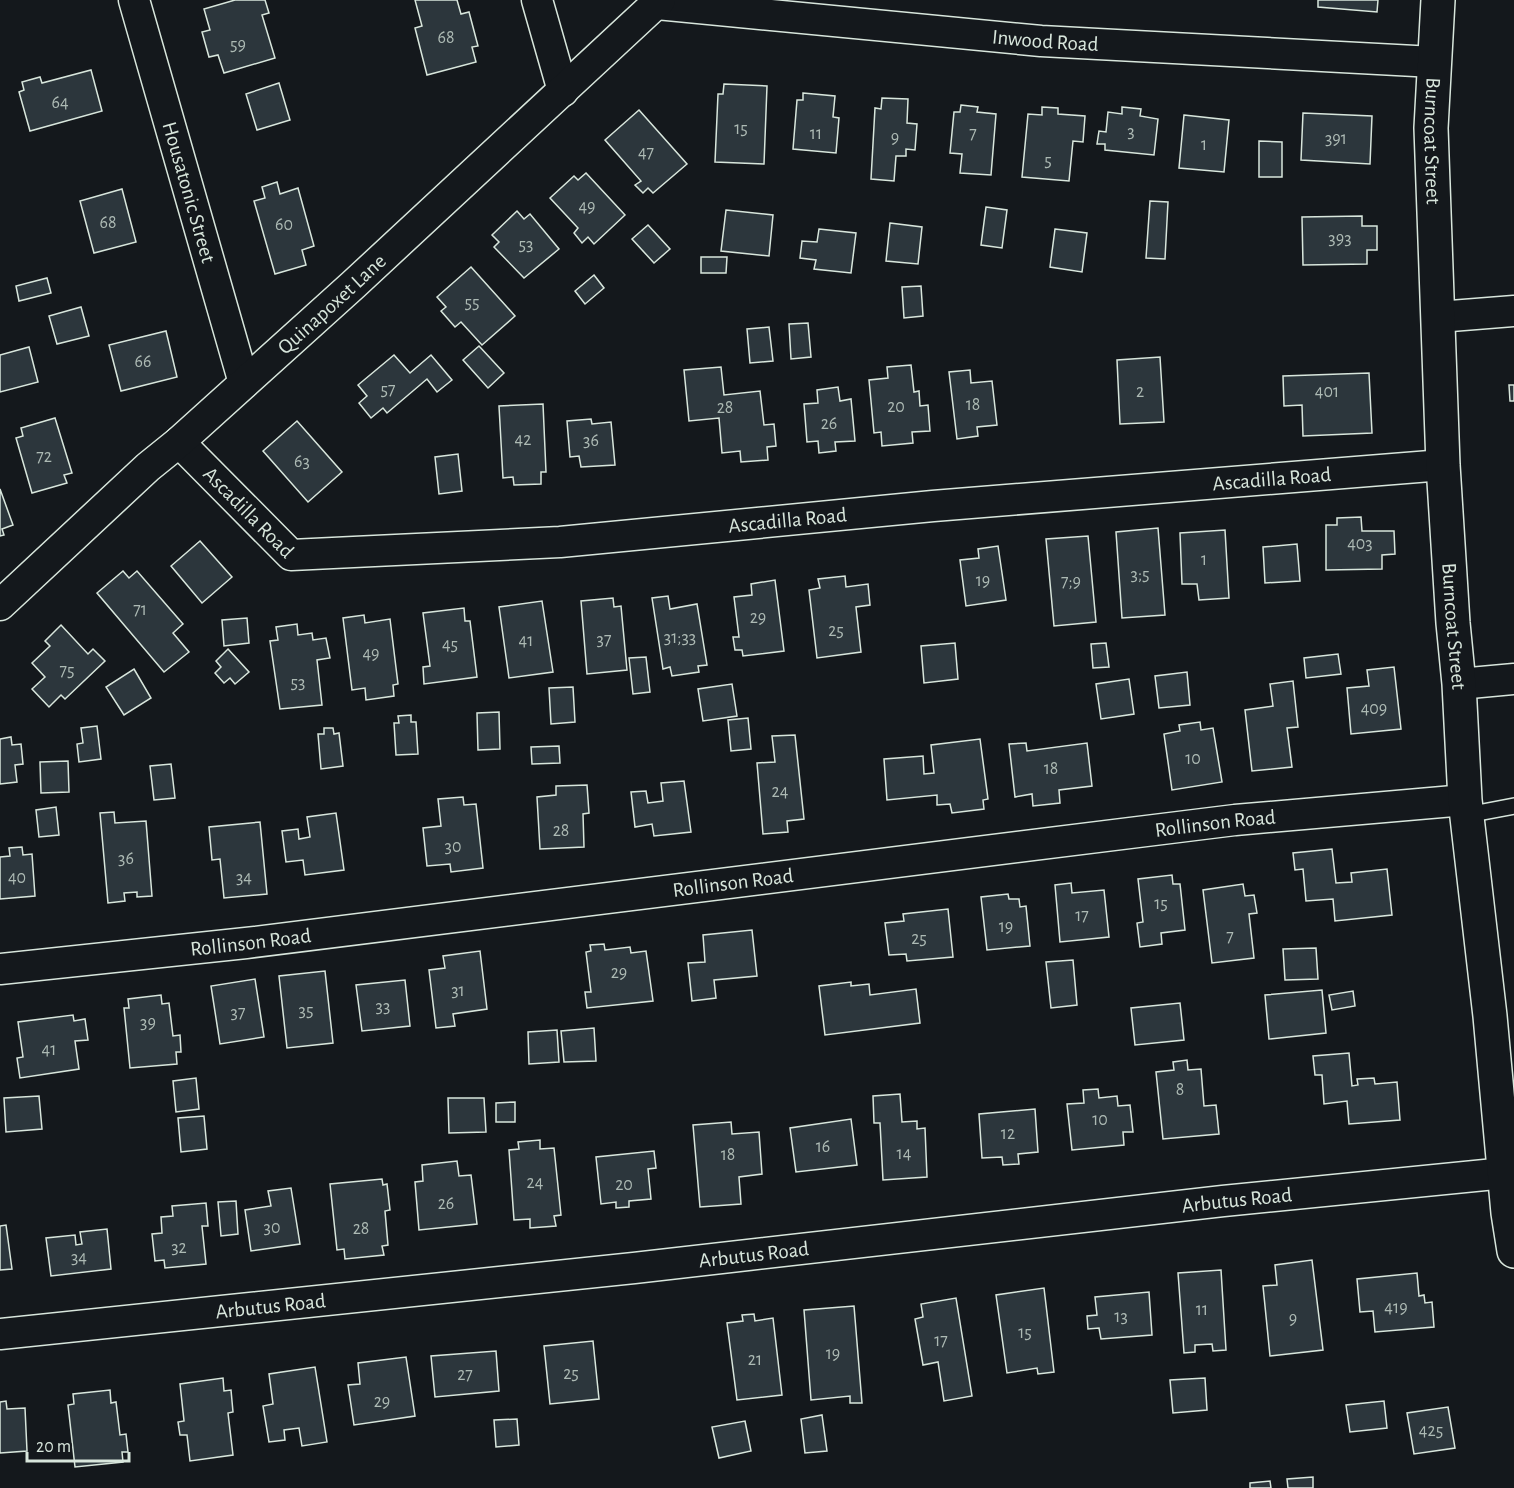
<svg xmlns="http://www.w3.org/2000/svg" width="1514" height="1488" font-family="'Alegreya Sans',sans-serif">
<rect width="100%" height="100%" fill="#14181c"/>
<g fill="#2c363c" stroke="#d8e6dc" stroke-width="1.5">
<path d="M235,0H265L269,13L262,15L275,58L224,73L218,55L209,57L202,32L210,30L204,9Z"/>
<path d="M415,0H457L461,14L469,12L478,46L472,47L476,62L427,75L415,28L422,26Z"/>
<path d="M1318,0H1378L1377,12L1318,7Z"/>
<path d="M91,70L102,111L30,131L19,92L24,90L22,82L40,77L42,83Z"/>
<path d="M279,83L290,120L257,130L246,94Z"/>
<path d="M724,84L767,86L764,164L715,162L718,94H723Z"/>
<path d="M803,93L835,96L833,117L839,118L836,153L793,149L797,100H803Z"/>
<path d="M882,98L908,99L907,123L917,124L915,150L906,149V156H896L894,181L871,179L875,108L881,109Z"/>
<path d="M961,105L978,107L977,112L996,114L991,175L960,173L962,154L950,153L954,112H960Z"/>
<path d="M1042,107L1058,108V114L1085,116L1083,142L1073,141L1069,181L1022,177L1028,114L1042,115Z"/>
<path d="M1122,107L1141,109L1140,116L1158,119L1154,155L1105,150V144H1097L1099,131L1106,132L1108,112L1122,114Z"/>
<path d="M639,110L687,164L653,193L648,188L643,193L635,185L641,181L605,140Z"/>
<path d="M1303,113L1372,116L1370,164L1301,160Z"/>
<path d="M1184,115L1229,120L1224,172L1179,168Z"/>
<path d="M1259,141L1282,142V177H1259Z"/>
<path d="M586,173L625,215L594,244L588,237L582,243L574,233L578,228L550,198L574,176L578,180Z"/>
<path d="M277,182L280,194L298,188L314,246L302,250L306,265L275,274L254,201L265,198L262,187Z"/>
<path d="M122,189L136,242L94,253L80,201Z"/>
<path d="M1150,201L1168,202L1165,259L1146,258Z"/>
<path d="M986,207L1007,210L1002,248L981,245Z"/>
<path d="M726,210L773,215L769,256L721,251Z"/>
<path d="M517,211L524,219L530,214L559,249L524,278L494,247L499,242L492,235Z"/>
<path d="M1362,216V226H1377V250H1367V264L1303,265L1302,217Z"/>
<path d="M890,223L922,227L918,264L886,261Z"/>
<path d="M648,225L670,249L654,263L632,239Z"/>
<path d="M819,229L856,233L851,273L814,269L816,260L800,258L802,241L817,242Z"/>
<path d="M1055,229L1087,233L1082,272L1050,267Z"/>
<path d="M701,257H727L726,273H701Z"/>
<path d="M471,267L515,316L482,345L461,322L455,327L441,311L446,307L437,297Z"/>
<path d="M594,275L604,288L585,304L575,291Z"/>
<path d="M47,278L51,293L19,301L16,286Z"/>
<path d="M921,286L923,316L904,318L902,287Z"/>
<path d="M81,307L89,336L57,344L49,316Z"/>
<path d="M808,323L811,357L791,359L789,324Z"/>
<path d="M769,327L773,361L750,363L747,329Z"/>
<path d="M166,331L177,377L121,391L109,345Z"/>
<path d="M479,346L504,373L488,388L463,360Z"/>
<path d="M29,347L38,382L0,392V355Z"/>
<path d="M394,355L410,373L431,355L452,380L437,392L427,379L387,413L383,408L371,418L359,403L367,396L358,385Z"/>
<path d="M1160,357L1164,422L1120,424L1117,360Z"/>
<path d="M911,365L914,392L919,391L920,406L928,405L930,431L912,432L913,443L882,446L881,432L874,433L869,380L888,378L887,367Z"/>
<path d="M721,367L724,395L760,391L764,425L774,424L776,446L767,447L768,460L741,462L740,451L722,453L719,418L689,421L684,370Z"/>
<path d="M970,370L971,383L992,381L997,425L977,427L978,436L957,439L949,372Z"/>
<path d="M1369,373L1372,433L1303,436L1302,405L1284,406L1283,376Z"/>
<path d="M1509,385H1514V401H1510Z"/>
<path d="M838,387L840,401L851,399L855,441L835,442L836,451L819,453L818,441L807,442L804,404L818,403L817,390Z"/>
<path d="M543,404L546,472H541V484L514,485L513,477L503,478L499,406Z"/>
<path d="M55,418L72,473L64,475L67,483L32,493L16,438L23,436L21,428Z"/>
<path d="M591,419L592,424L611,422L615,465L581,467L579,456L570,457L567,421Z"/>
<path d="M297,421L342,472L308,502L263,451Z"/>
<path d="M458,454L462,491L439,494L435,457Z"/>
<path d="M0,489L13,525L2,529L4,535L0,536Z"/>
<path d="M1361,517L1362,531H1394L1395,554L1382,555V569L1326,570V525H1337V518Z"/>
<path d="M1158,528L1165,615L1122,618L1116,532Z"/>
<path d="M1225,530L1229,598L1199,600L1197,584H1182L1180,533Z"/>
<path d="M1088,536L1096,622L1054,626L1046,539Z"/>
<path d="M200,541L232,577L202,603L171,566Z"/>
<path d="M1297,544L1300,581L1265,583L1263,547Z"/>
<path d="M998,546L1006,600L966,606L960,560L979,558L978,549Z"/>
<path d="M123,571L129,578L137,571L183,624L173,633L189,652L164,672L97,593Z"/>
<path d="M845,576L846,587L868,584L870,605L856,607L861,652L817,658L809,590L820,588L818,579Z"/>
<path d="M775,580L784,651L743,656L742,650H735L733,637H739L734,597L752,595L751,584Z"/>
<path d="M668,596L670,609L697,604L707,665L698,666L699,672L672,676L670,667L663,669L652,598Z"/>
<path d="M613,598L614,607L621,606L627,670L587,674L581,601Z"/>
<path d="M542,601L553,672L509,678L499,607Z"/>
<path d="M464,608L465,621H470L477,677L424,684L423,667L430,666L423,613Z"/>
<path d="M364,615L365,623L390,619L398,684L393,685L394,696L366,700L365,688L352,690L343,618Z"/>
<path d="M247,618L249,643L224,646L222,620Z"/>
<path d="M297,624L298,635L312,633L313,640L326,638L330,658L317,660L322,705L280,709L270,641L278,640L276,627Z"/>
<path d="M61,625L88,654L93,649L105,661L65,699L61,695L49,707L32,689L45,677L32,663L50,646L45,641Z"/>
<path d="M955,643L958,679L924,683L921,646Z"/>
<path d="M1106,643L1109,667L1093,668L1091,644Z"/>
<path d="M228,649L249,672L235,684L230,678L224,683L215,673L221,667L216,661Z"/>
<path d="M1338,654L1341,674L1306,678L1304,658Z"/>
<path d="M646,657L650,692L633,694L629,658Z"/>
<path d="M1394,667L1401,729L1351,734L1347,688L1369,686L1367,670Z"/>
<path d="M134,669L151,698L124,715L106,687Z"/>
<path d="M1187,672L1190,705L1159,708L1155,676Z"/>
<path d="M1129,679L1134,714L1101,719L1096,684Z"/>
<path d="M1293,681L1298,727L1287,728L1292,767L1252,771L1245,710L1273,706L1270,684Z"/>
<path d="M732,684L737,716L703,721L698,689Z"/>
<path d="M573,687L575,722L551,724L549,688Z"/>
<path d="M499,712L500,749L478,750L477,713Z"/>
<path d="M411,715V722H416L418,754L396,755L394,723H399L398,716Z"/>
<path d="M748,718L751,749L731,751L728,720Z"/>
<path d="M1200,722L1201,730L1213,728L1222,782L1172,790L1164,734L1180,731L1179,725Z"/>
<path d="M97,726L101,759L79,762L77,744L83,743L81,728Z"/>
<path d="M324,728H333L334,734L339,733L343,766L321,769L318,734H324Z"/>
<path d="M795,735L804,819L787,821L788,832L763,834L757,763L775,762L772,736Z"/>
<path d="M11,737L12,745L21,744L23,764L15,765L17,782L0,784V739Z"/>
<path d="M980,739L988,799L983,800L984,809L952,813L950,804L937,805V795L887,800L884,759L923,756L924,774L934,773L931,745Z"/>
<path d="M1026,743L1027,751L1087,743L1092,786L1059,790L1060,803L1033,806L1032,794L1015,797L1009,744Z"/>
<path d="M559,746L560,763L532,764L531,747Z"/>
<path d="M68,761L69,792L41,793L40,762Z"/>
<path d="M171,764L175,798L154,800L150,766Z"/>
<path d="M684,781L691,832L654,836L652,824L635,827L631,792L646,791L648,803L663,801L661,783Z"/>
<path d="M587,785L589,813L583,814L584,847L540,849L537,797L556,795V786Z"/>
<path d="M463,797L464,805L476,804L483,868L451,872L450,864L427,866L423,828L441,826L438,799Z"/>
<path d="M56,807L59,835L39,837L36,810Z"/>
<path d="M114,812L115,823L146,821L152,896L137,897V892L124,893L125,901L108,903L100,813Z"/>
<path d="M336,813L344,870L305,875L303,860L286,862L282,831L298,829L299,839L310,837L307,817Z"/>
<path d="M260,822L267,894L224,898L220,859L212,860L209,827Z"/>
<path d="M22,847L23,855L32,854L35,896L0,899V857L10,856L9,848Z"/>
<path d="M1332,849L1336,883L1352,882L1351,873L1387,869L1392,915L1335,921L1333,899L1306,901L1303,869L1295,870L1293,853Z"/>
<path d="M1172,875L1173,884H1180L1185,930L1161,933L1162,944L1140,947L1137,923L1143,922L1138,879Z"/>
<path d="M1071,883L1072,893L1104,890L1109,937L1060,942L1055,885Z"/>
<path d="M1243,884L1245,896L1254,895L1257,913L1249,914L1254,958L1212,963L1203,890Z"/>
<path d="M1008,894L1009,899H1019L1020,907L1026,906L1030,946L987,950L981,897Z"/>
<path d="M948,909L953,957L907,961L906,954L889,955L885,923L904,921L903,914Z"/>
<path d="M752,930L757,976L714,980L716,998L692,1001L688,963L705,962L703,935Z"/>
<path d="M604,944L605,950L630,947L631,953L646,951L653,1001L587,1008L585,992H591L586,952L591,951L590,945Z"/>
<path d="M1316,948L1318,979L1285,980L1283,949Z"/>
<path d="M480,951L487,1009L453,1014L455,1026L436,1028L429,970L445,968L443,956Z"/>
<path d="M1073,960L1077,1005L1051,1008L1046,962Z"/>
<path d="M325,971L333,1043L287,1048L279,976Z"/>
<path d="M255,979L264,1037L220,1044L211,986Z"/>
<path d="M405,980L410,1026L362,1031L356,985Z"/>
<path d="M851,982V986L869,984L870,995L916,989L920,1023L825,1035L819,986Z"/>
<path d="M1322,990L1326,1033L1269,1039L1265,995Z"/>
<path d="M1353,991L1355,1006L1332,1010L1329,995Z"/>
<path d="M161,995L162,1004L169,1003L173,1036L180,1035L181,1052H176L177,1064L130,1068L124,1008H129L128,999Z"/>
<path d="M1180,1003L1184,1040L1135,1045L1131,1008Z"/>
<path d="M73,1015L74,1021L85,1019L88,1040L75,1041L79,1069L20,1078L17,1058L23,1057L18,1022Z"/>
<path d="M594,1028L596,1061L564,1062L561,1031Z"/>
<path d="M557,1030L559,1062L529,1064L528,1032Z"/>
<path d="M1349,1053L1352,1086L1358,1085L1357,1079L1374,1078L1375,1084L1397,1082L1400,1120L1349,1124L1347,1101L1324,1104L1322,1075H1315L1313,1056Z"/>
<path d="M1187,1060L1188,1070L1201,1069L1204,1106L1216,1105L1219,1134L1163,1139L1156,1072L1174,1070L1173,1062Z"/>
<path d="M196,1078L199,1109L176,1112L173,1081Z"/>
<path d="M1098,1089L1099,1098L1117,1096L1118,1106L1130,1105L1133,1132H1123L1124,1145L1072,1150L1067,1104L1084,1103L1083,1090Z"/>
<path d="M900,1094L902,1122L917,1121V1129L925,1128L927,1177L883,1180L880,1123H874L873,1096Z"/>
<path d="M39,1096L42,1129L6,1132L4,1098Z"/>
<path d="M448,1098H484L486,1132L449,1133Z"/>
<path d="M515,1102V1122H496V1103Z"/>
<path d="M1035,1109L1038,1152L1018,1154L1019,1164L1003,1165L1002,1157L982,1158L979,1114Z"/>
<path d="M204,1116L207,1149L181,1152L178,1118Z"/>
<path d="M851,1119L857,1165L796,1172L790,1128Z"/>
<path d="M731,1122L732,1134L759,1132L762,1174L739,1177L741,1204L700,1207L693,1125Z"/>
<path d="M540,1140V1149L554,1148L561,1215L554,1216L556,1226L530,1228V1219L514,1220L509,1150L519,1149L518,1142Z"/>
<path d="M654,1151L656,1168L648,1169L651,1199L629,1201V1207L616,1208V1202L601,1204L596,1157Z"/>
<path d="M457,1161L459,1176L471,1175L477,1224L419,1230L415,1182L423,1181L422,1165Z"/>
<path d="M382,1179L383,1185L387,1184L390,1210L385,1211L388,1245L382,1246L384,1255L345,1259L344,1249L337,1250L330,1184Z"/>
<path d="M291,1188L300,1244L251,1251L245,1210L271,1206L268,1191Z"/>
<path d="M236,1201L238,1234L221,1236L218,1202Z"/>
<path d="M206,1203L208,1226H202L206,1264L165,1268L164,1260L155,1261L152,1234L162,1233L161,1217L173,1216L172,1206Z"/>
<path d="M6,1225L12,1269L0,1270V1226Z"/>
<path d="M107,1229L111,1269L51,1276L46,1238L75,1235L76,1245L82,1244L80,1232Z"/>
<path d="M1312,1260L1323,1350L1270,1356L1263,1286L1277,1285L1275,1265Z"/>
<path d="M1221,1270L1226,1350L1213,1351L1212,1344L1195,1345V1352L1184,1353L1178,1273Z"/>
<path d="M1417,1273L1419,1296L1424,1295L1425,1303L1432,1302L1434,1327L1375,1332L1373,1311L1360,1312L1357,1279Z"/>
<path d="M1044,1288L1054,1372L1038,1374L1037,1368L1007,1373L996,1295Z"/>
<path d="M1149,1292L1152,1335L1101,1339L1099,1328L1088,1329L1087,1316L1097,1315L1095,1297Z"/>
<path d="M956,1298L972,1396L944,1401L938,1362L923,1365L915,1319L923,1317L921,1304Z"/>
<path d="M854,1306L862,1403H850V1396L811,1400L804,1310Z"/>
<path d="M754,1314L755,1321L773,1318L782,1395L737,1400L727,1323L743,1321L742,1315Z"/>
<path d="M593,1341L599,1399L550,1404L544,1346Z"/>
<path d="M496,1351L499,1391L435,1397L431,1356Z"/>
<path d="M406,1357L415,1416L354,1425L348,1385L360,1384L358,1363Z"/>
<path d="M315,1367L327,1442L302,1446L299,1428L284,1430L285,1440L269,1442L263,1406L273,1404L269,1374Z"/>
<path d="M223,1378L224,1391L231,1390L233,1412L228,1413L233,1455L190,1461L187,1435H180L178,1422L184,1421L180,1384Z"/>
<path d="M1205,1378L1207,1410L1173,1413L1170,1380Z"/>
<path d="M110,1390L111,1403L116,1402L120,1435L126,1434L128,1452H122L123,1462L75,1467L68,1405L74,1404L73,1394Z"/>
<path d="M6,1401L7,1409L25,1408L27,1451L0,1453V1402Z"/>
<path d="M1384,1401L1387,1428L1350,1432L1346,1405Z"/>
<path d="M1448,1407L1455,1448L1414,1454L1407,1413Z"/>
<path d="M822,1415L827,1451L805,1453L801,1419Z"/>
<path d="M517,1419L519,1445L496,1447L494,1420Z"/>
<path d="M745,1421L751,1451L719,1458L712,1427Z"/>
<path d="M1313,1477V1488H1288L1287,1479Z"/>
<path d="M1270,1481L1271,1488H1250V1483Z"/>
</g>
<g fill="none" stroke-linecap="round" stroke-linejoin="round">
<defs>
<path id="service" d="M1467,815L1514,806"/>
<g id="minor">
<path id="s1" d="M134,0L244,383"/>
<path d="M537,0L563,91"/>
<path id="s2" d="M657,4L1041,41L1434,62"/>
<path d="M1438,317L1514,311"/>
<path id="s3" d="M179,442L291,555L560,542L933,506L1443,465"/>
<path id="s4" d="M0,605L148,467L179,442L353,285L660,0"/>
<path d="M1459,684L1514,679"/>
<path id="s5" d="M0,969L246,943L1235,820L1465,800"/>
<path id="s6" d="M0,1334L634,1268L1223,1201L1505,1173"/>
</g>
<g id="secondary">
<path id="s7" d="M1438,0L1431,128L1443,465L1453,623L1459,684L1465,800L1490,1016L1508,1213L1514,1251"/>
</g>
</defs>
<use href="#service" stroke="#d8e6dc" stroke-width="18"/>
<use href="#minor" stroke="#d8e6dc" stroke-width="33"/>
<use href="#secondary" stroke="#d8e6dc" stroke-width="36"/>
<use href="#service" stroke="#14181c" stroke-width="15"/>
<use href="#minor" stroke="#14181c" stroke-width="30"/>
<use href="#secondary" stroke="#14181c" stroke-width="33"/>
</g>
<g text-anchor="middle" stroke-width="4.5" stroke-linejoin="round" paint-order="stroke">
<g font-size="18" fill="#adbab4">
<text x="446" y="43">68</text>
<text x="238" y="50">59</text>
<text x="60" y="108">64</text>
<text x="741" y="134">15</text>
<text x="1131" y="137">3</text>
<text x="816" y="139">11</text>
<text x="973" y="139">7</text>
<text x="895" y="143">9</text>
<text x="1336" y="144">391</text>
<text x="1204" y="150">1</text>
<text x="646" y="158">47</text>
<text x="1048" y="166">5</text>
<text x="587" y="212">49</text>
<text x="108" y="228">68</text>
<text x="284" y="230">60</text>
<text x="1340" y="244">393</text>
<text x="526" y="250">53</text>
<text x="472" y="308">55</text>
<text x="143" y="367">66</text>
<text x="388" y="395">57</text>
<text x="1140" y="397">2</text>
<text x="1327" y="397">401</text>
<text x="973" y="410">18</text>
<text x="896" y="412">20</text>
<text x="725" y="413">28</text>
<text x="829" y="429">26</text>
<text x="523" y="445">42</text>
<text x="591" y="446">36</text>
<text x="44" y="462">72</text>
<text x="302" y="467">63</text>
<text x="1360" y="549">403</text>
<text x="1204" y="565">1</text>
<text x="1140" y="580">3;5</text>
<text x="983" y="586">19</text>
<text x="1071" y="587">7;9</text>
<text x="140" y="615">71</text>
<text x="758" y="623">29</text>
<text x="836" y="636">25</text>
<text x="680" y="643">31;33</text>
<text x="604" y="645">37</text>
<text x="526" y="646">41</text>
<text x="450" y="650">45</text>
<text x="371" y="659">49</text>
<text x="67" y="676">75</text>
<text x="298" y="688">53</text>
<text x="1374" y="714">409</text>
<text x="1193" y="764">10</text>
<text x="1051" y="774">18</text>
<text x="780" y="797">24</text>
<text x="561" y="836">28</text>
<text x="453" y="852">30</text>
<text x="126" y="864">36</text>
<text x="17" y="883">40</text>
<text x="244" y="883">34</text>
<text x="1161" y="909">15</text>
<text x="1082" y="921">17</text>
<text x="1006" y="932">19</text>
<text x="1230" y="942">7</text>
<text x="919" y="944">25</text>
<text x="619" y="978">29</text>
<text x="458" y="996">31</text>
<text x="383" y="1012">33</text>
<text x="306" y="1016">35</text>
<text x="238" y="1018">37</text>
<text x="148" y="1028">39</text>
<text x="49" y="1055">41</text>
<text x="1180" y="1095">8</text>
<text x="1100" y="1125">10</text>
<text x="1008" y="1139">12</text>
<text x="823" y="1152">16</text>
<text x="904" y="1159">14</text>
<text x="728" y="1160">18</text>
<text x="535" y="1188">24</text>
<text x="624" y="1190">20</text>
<text x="446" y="1209">26</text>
<text x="272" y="1233">30</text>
<text x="361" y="1234">28</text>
<text x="179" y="1253">32</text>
<text x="79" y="1263">34</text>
<text x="1396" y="1313">419</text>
<text x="1202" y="1315">11</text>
<text x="1121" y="1322">13</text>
<text x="1293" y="1324">9</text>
<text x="1025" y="1338">15</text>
<text x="941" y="1346">17</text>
<text x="833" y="1359">19</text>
<text x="755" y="1365">21</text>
<text x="571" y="1379">25</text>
<text x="465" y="1380">27</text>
<text x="382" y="1407">29</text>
<text x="1431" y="1436">425</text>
</g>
<g font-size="21" fill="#d8e6dc" stroke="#14181c">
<text dy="7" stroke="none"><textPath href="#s2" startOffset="390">Inwood Road</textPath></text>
<text dy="7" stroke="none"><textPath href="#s7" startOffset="141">Burncoat Street</textPath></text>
<text dy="7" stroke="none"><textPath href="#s1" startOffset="200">Housatonic Street</textPath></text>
<text dy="7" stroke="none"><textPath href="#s4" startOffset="448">Quinapoxet Lane</textPath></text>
<text dy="7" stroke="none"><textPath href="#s3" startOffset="1143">Ascadilla Road</textPath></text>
<text dy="7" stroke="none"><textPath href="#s3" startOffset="99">Ascadilla Road</textPath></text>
<text dy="7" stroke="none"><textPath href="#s3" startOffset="657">Ascadilla Road</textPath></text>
<text dy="7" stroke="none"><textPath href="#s7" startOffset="627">Burncoat Street</textPath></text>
<text dy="7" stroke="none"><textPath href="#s5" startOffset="1224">Rollinson Road</textPath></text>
<text dy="7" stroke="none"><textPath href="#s5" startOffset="738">Rollinson Road</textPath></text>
<text dy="7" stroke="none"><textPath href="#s5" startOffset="252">Rollinson Road</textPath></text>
<text dy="7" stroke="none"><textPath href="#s6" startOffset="1244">Arbutus Road</textPath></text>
<text dy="7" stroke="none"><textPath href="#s6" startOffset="758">Arbutus Road</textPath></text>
<text dy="7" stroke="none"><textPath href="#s6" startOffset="272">Arbutus Road</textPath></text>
</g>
</g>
<path d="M27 1452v9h102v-9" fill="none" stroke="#d8e6dc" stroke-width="3"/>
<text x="36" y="1452" font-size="18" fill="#d8e6dc" stroke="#14181c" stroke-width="4.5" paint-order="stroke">20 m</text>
</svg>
